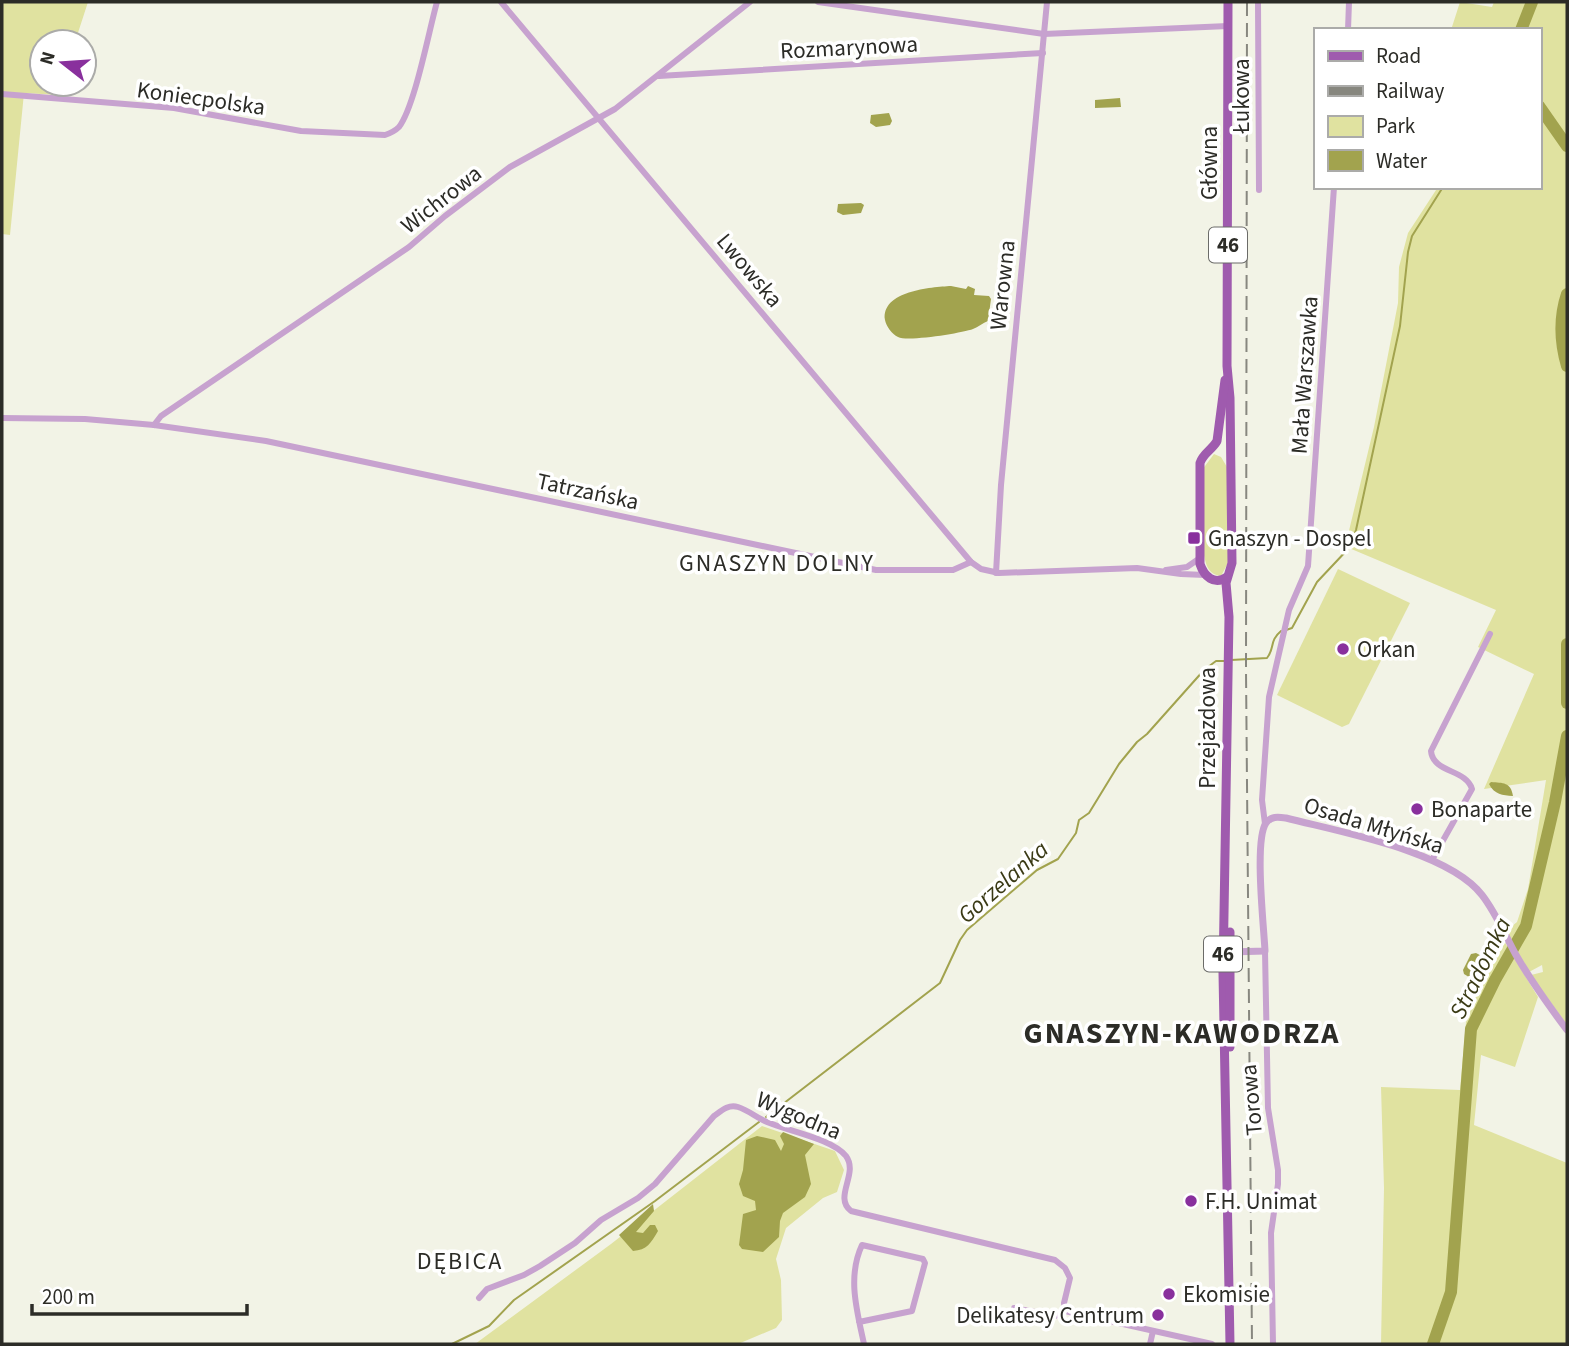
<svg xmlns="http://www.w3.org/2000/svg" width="1569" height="1346" font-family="'Source Sans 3',sans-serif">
<rect width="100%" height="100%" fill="#f2f3e6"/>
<g fill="#e0e2a0">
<path d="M2,2H88L75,42H42V84H62L59,95L24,93L10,235L2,234Z"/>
<path d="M1460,2L1492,7L1494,2H1567V1025L1531,975L1543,972L1542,965L1529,972L1506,931L1517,922L1528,889L1546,780L1484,789L1534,674L1478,647L1496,610L1349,548L1347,539L1374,427L1398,303L1399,267L1408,233L1438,187H1539V30H1451Z"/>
<path d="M1214,454L1221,457L1227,467L1229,561L1221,576C1209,575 1206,566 1204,555L1202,470Z"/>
<path d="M1338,569L1410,603L1349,724L1342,727L1277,695Z"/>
<path d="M1501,936L1538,997L1515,1067L1481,1055L1474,1125L1567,1163V1344H1381L1384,1188L1381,1087L1460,1090L1466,1022L1478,992L1495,959L1497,940Z"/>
<path d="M762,1126L835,1151L844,1170L837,1192L823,1198L786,1228L776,1259L781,1280L782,1320L776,1328L738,1344H475L611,1244Z"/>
</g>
<g fill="#a2a34e">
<path d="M1120,98L1121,107L1095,108V100Z"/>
<path d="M889,113L892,121L890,125L876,127L870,123L871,115Z"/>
<path d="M861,203L864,205L861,213L843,215L837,212L838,204Z"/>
<path d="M951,286L966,289L968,286L975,289L974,295L989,296L991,299L988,321C983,323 978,327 973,329C962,333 908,342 898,337C892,334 886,326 885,320C881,291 931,287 951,286Z"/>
<path d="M1491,782C1503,783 1511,782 1513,796C1502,795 1495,795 1489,784Z"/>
<path d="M1476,953L1489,960V964L1477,982L1464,974L1463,970L1471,954Z"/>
<path d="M783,1132L814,1144L805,1155L811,1184L805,1197L783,1213L780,1221L779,1237L763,1252L742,1249L739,1245L743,1214L756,1210L755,1201L743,1196L739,1184L743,1170L746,1140L757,1136L775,1140L781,1151L784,1144L780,1136Z"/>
<path d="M653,1204L654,1211L636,1232L643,1233L650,1225H655L658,1231C651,1243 647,1250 633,1251L619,1235Z"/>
</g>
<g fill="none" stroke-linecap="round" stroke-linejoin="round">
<g stroke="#a2a34e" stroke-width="2">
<path d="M1286,630L1292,628L1317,582L1349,548L1356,530L1400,326L1408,252L1412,236L1443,187"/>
<path d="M1231,660L1267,658C1275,648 1269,641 1281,631"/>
<path d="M766,1117L940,983L960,940L967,930L1037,870L1058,859L1076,833L1079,820L1089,813L1119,764L1137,742L1147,734L1204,670L1216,661H1225"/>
<path d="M452,1344L489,1326L514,1300L655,1201L759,1122"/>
</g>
<g stroke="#a2a34e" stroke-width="12">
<path d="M1521,30L1532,2"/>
<path d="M1539,106L1567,146"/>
<path d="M1567,294C1559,318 1560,342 1567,366"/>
<path d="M1567,644V703"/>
<path d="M1433,1344L1451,1292L1471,1029L1495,980L1526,926L1555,802L1567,736"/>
</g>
<g stroke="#c7a2cf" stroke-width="6">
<path d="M501,2L971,562L981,569L999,573L1137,568L1181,574L1205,575"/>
<path d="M818,2L1044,34L1228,26"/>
<path d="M1258,2L1259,190"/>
<path d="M1348,30L1349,2"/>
<path d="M659,76L1043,53"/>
<path d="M2,94L174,108L301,131L385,135C391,133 395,131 399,127C415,106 429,30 437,2"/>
<path d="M2,418L85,419L154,425L266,441L876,570H953L971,562"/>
<path d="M154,425L161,416L409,247L445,216L510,167L615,109L750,2"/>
<path d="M1166,570L1187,567L1200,558"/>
<path d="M996,573L1001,485L1047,2"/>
<path d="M1265,824L1262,800L1269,697L1289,610L1308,566L1334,187"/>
<path d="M1432,860L1472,789C1466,769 1433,773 1431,751L1490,634"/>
<path d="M1265,951L1268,1108L1278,1170V1184L1271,1233L1273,1344"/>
<path d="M479,1298L487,1289L524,1275L540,1266L575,1243L601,1220L638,1198L655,1184L714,1116C721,1111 728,1104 738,1107C748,1110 757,1118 767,1122C788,1131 833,1139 846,1156C859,1174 833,1197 851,1211L1055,1260L1065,1268L1070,1278L1064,1303L1065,1311"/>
<path d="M1014,1308L1055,1316L1065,1311L1212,1344"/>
<path d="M859,1322L912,1311L925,1263L923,1259L862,1245C847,1277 857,1311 864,1344"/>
<path d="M1150,1344L1153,1331"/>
</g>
<path stroke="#c7a2cf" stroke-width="7" d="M1230,952L1265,951C1264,928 1254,840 1266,823C1271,816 1278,817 1286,818C1340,832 1448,851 1482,895C1496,913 1505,935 1516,955C1531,981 1549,1006 1567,1030"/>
<g stroke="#9f5bae" stroke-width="9">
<path d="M1228,2L1227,366L1230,398L1232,563L1226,583L1229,617L1223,973L1230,1344"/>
<path d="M1225,380L1217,441C1212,450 1203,453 1200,463V564C1204,576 1214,586 1227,577"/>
<path d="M1230,932V1047"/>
</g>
<path stroke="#87877f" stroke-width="2" stroke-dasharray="14 7" stroke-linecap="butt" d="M1247,2L1246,671L1252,1344"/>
</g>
<g fill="#89309d" stroke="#fff" stroke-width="2.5">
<rect x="1187" y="531" width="14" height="14" rx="3.5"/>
<circle cx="1343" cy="649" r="7"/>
<circle cx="1417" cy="809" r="7"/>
<circle cx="1191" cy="1201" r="7"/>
<circle cx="1169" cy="1294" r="7"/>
<circle cx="1158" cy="1315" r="7"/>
</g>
<g text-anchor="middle" stroke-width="7" stroke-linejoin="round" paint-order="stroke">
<g fill="#fff" stroke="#6b6b68" stroke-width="2">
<rect x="1209" y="227.5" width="38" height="35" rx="5"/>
<rect x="1204" y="936.5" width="38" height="35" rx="5"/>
</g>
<g font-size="21" font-weight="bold" fill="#2c2c27">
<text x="1228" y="252">46</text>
<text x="1223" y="961">46</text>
</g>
<g font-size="23" fill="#2c2c27" stroke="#fff">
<text transform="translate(849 47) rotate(-3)" y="8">Rozmarynowa</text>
<text transform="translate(1241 96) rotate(-90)" y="8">Łukowa</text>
<text transform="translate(201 98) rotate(8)" y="8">Koniecpolska</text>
<text transform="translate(1209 163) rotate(-90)" y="8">Główna</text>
<text transform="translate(441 199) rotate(-38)" y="8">Wichrowa</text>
<text transform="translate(750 270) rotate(50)" y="8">Lwowska</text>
<text transform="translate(1002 285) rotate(-84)" y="8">Warowna</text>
<text transform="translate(1304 375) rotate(-86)" y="8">Mała Warszawka</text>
<text transform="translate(588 491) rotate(12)" y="8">Tatrzańska</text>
<text transform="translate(1207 728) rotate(-90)" y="8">Przejazdowa</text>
<text transform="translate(1374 825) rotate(17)" y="8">Osada Młyńska</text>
<text transform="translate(1251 1100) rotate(-95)" y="8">Torowa</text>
<text transform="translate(799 1115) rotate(23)" y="8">Wygodna</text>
</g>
<g font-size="23" fill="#2c2c27" stroke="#fff" text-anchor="start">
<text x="1208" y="546">Gnaszyn - Dospel</text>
<text x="1357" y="657">Orkan</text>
<text x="1431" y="817">Bonaparte</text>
<text x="1205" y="1209">F.H. Unimat</text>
<text x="1183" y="1302">Ekomisie</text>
<text x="1144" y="1323" text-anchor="end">Delikatesy Centrum</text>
</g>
<g font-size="24" letter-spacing="2" fill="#2c2c27" stroke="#fff">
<text x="777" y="571">GNASZYN DOLNY</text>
<text x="460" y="1269">DĘBICA</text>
</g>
<g font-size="24" font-style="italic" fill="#3a3a15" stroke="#fff">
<text transform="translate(1003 882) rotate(-41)" y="8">Gorzelanka</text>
<text transform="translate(1480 968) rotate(-64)" y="8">Stradomka</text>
</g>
<g font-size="30" font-weight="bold" letter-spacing="2" fill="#2c2c27" stroke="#fff">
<text x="1182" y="1043">GNASZYN-KAWODRZA</text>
</g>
</g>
<rect width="1569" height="1346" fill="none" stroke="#2c2c27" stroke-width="7"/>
<rect x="1314" y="28" width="228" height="161" fill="#ffffff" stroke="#ababa9" stroke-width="2"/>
<rect x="1328" y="51" width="35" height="10" fill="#9f5bae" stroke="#ababa9" stroke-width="2"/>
<text x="1376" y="63" font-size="21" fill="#2c2c27">Road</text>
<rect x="1328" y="86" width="35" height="10" fill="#87877f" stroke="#ababa9" stroke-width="2"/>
<text x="1376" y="98" font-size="21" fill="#2c2c27">Railway</text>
<rect x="1328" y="116" width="35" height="21" fill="#e0e2a0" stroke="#ababa9" stroke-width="2"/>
<text x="1376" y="133" font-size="21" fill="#2c2c27">Park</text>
<rect x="1328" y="150" width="35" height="21" fill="#a2a34e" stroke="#ababa9" stroke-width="2"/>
<text x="1376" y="168" font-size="21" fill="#2c2c27">Water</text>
<g transform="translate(63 63) rotate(287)"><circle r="33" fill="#ffffff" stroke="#ababa9" stroke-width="2"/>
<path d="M0-5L12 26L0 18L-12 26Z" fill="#89309d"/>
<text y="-10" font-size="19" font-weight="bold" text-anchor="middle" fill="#2c2c27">N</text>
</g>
<path d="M32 1304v10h215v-10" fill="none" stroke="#2c2c27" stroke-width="3.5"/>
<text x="42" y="1304" font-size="21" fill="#2c2c27" stroke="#ffffff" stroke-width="5" paint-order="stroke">200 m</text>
</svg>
